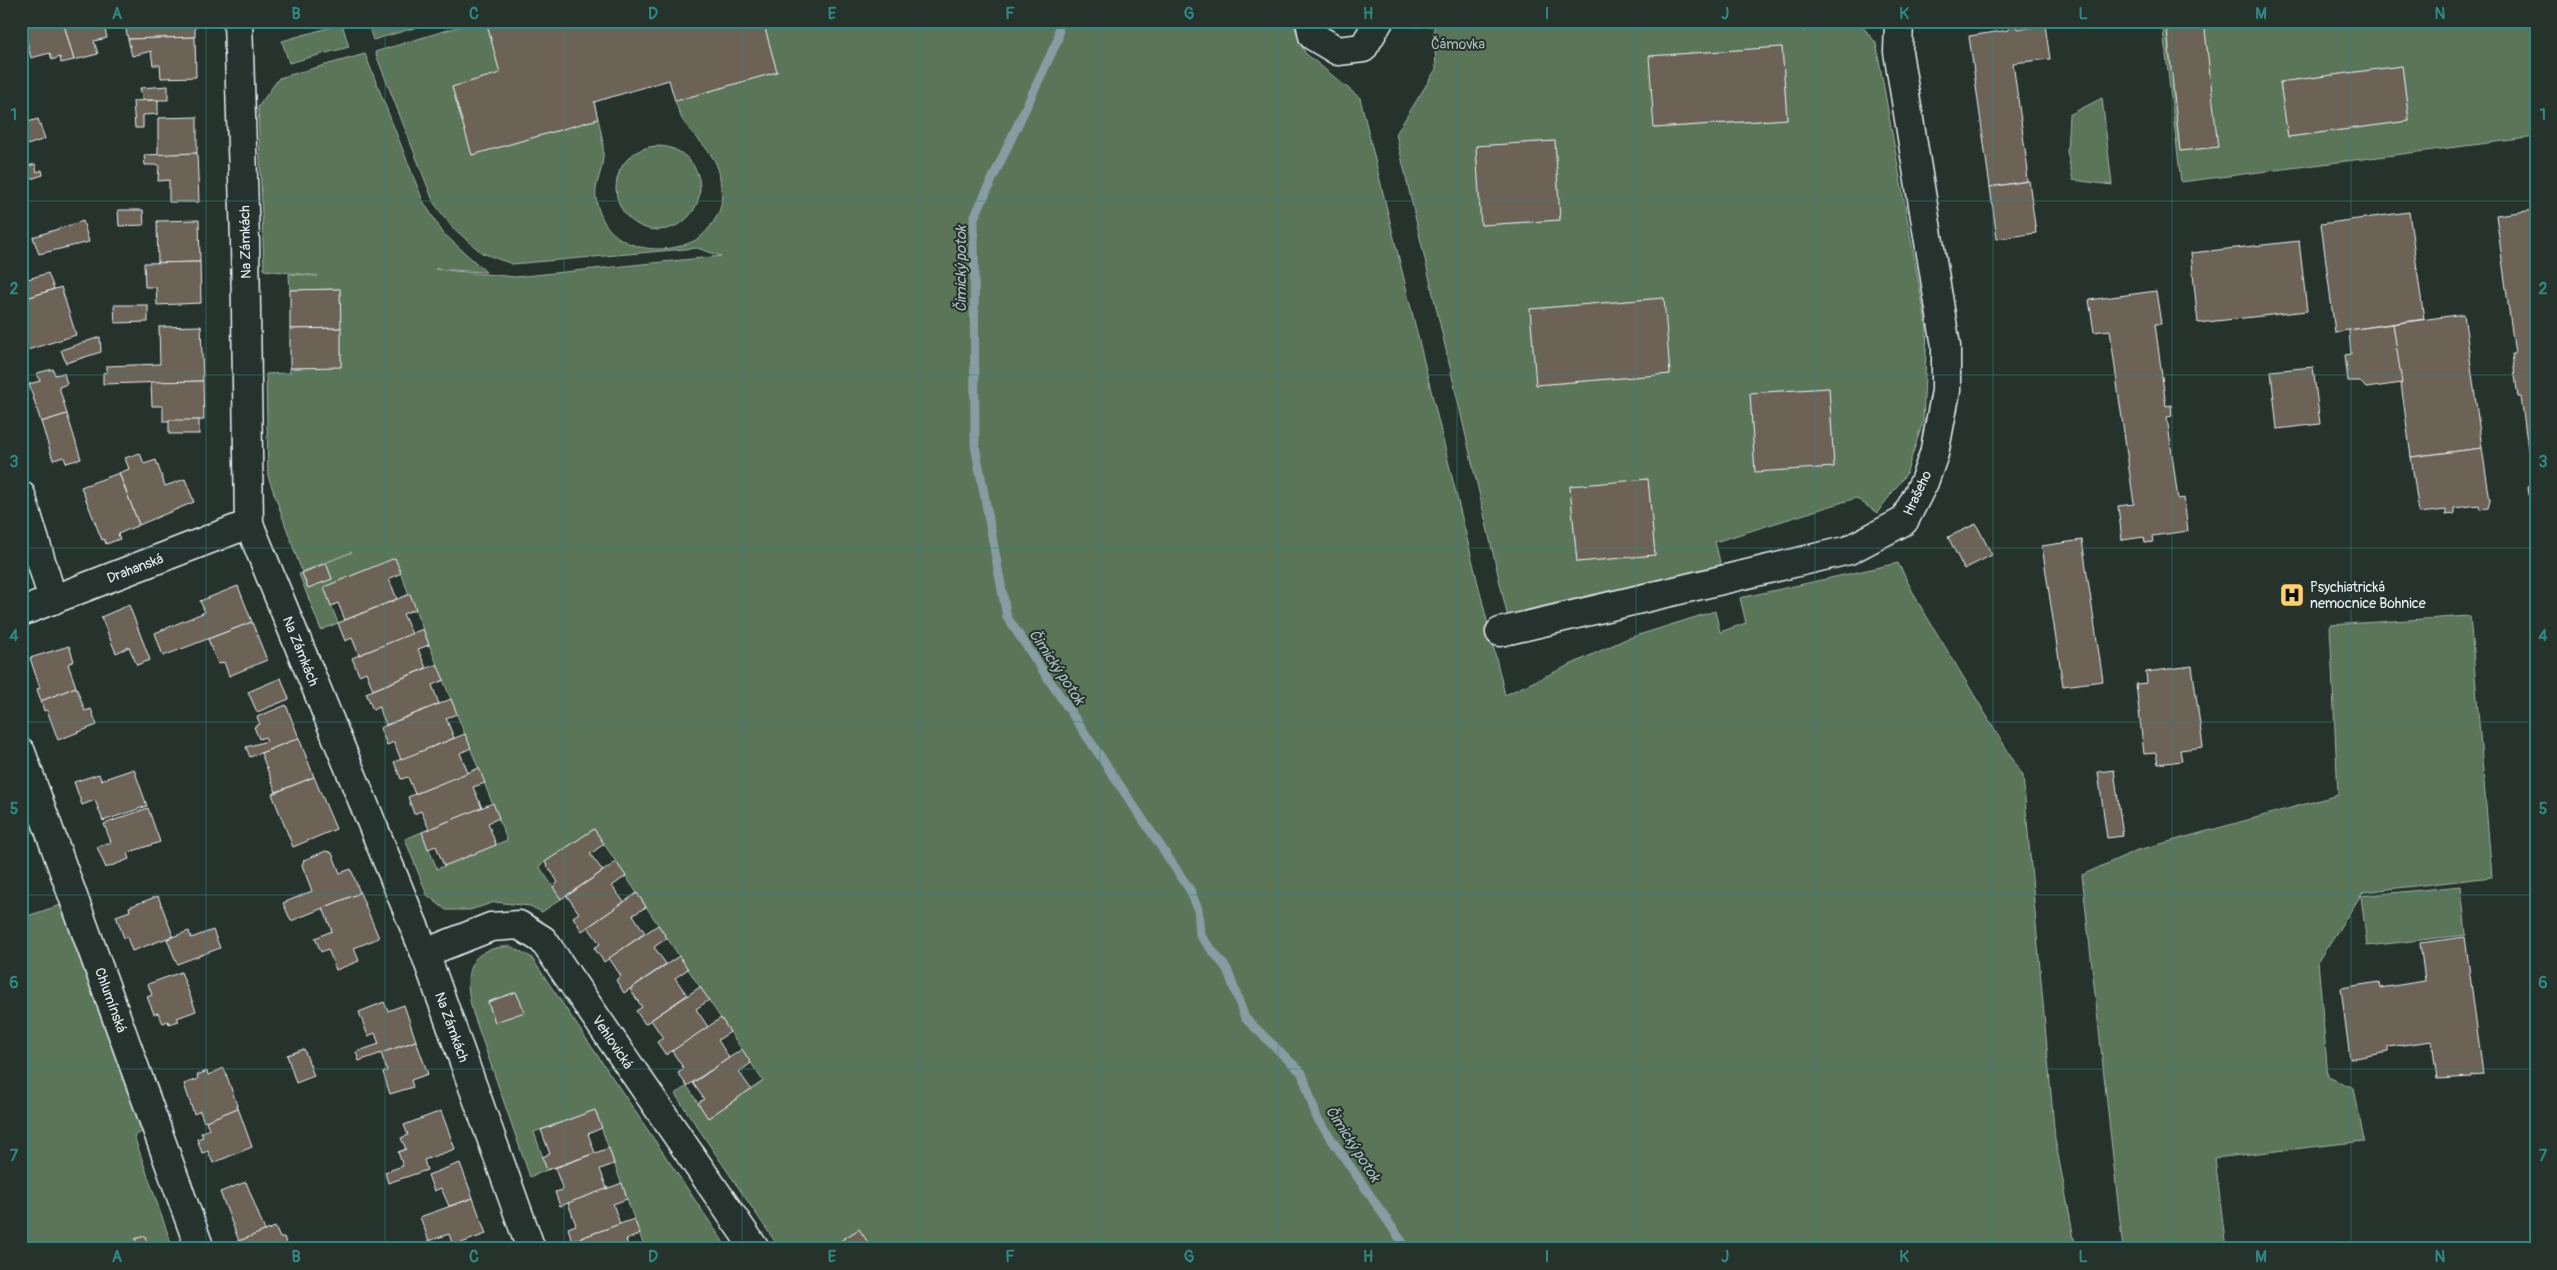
<svg xmlns="http://www.w3.org/2000/svg" width="2557" height="1270" font-family="Pangolin,sans-serif">
<rect width="100%" height="100%" fill="#26332d"/>
<filter id="ink" filterUnits="userSpaceOnUse"><feTurbulence type="fractalNoise" baseFrequency=".02" numOctaves="2"/><feDisplacementMap in="SourceGraphic" scale="10" xChannelSelector="R" yChannelSelector="G"/><feConvolveMatrix kernelMatrix="1 2 1 2 8 2 1 2 1" color-interpolation-filters="sRGB"/></filter>
<g filter="url(#ink)">
<g fill="#5a7459" stroke="#a1b2a8" fill-rule="evenodd">
<path d="M367,21H434V22L373,40Z"/>
<path d="M477,21H486L500,73L452,87L472,155L598,119C601,131 604,144 603,157C601,182 589,187 601,216C616,251 663,256 694,241C705,236 716,220 720,209C723,201 721,186 720,178C717,152 695,140 682,119C679,113 677,106 675,101L777,72L763,21H1292L1305,53L1360,98L1505,695L1626,639L1715,611L1720,632L1746,623L1740,598L1898,563L1918,602L2023,776L2055,1139L2076,1249H872L859,1229L828,1249H780L675,1094L687,1086L708,1118L763,1081L594,829L539,866L561,899L542,912L530,906L495,902L470,910H446L427,895L405,839L422,832L437,869L507,840L395,559L324,587L338,623L321,630L299,574L352,552L302,572L268,476L266,374L290,373V368L341,367L340,289L290,290L289,274L318,276L264,270L258,107L279,78L365,54L423,201L443,233L486,272L435,269L515,277L721,256L697,248L512,264L482,253L452,227L434,203L375,52ZM326,563L332,579L308,588L302,573Z"/>
<path d="M1411,21H1552L1562,27L1575,21H1801L1804,31L1819,21H1858L1876,43L1927,329L1923,422L1906,474L1877,513L1856,498L1715,542L1724,578L1509,622L1396,134L1436,69L1434,26L1416,27ZM1782,47L1787,119L1655,128L1650,56ZM1555,141L1560,220L1481,225L1476,146ZM1663,298L1670,374L1536,385L1530,309ZM1829,388L1834,467L1755,471L1750,393ZM1648,479L1655,555L1577,562L1570,487Z"/>
<path d="M2162,21H2166L2180,151L2217,147L2204,21H2534L2536,137L2181,182ZM2402,66L2409,121L2288,137L2280,82Z"/>
<path d="M342,24L349,47L289,63L282,41Z"/>
<path d="M2102,98L2112,185L2073,180L2067,151L2069,115Z"/>
<circle cx="658" cy="188" r="42"/>
<path d="M2470,616L2492,877L2363,892L2318,961L2328,1077L2354,1088L2364,1141L2215,1158L2226,1249H2123L2082,875L2135,851L2338,795L2330,625Z"/>
<path d="M2461,886L2466,935L2367,946L2361,896Z"/>
<path d="M61,905L142,1132L134,1136L173,1249H149L145,1236L135,1239L137,1242L114,1249H21V918Z"/>
<path d="M510,946L531,957L728,1249H645L595,1110L534,1132L547,1170L530,1177L473,1013C463,975 465,949 510,946ZM516,992L524,1012L495,1022L488,1002Z"/>
</g>
<g fill="none" stroke-linecap="round" stroke-linejoin="round">
<path stroke="#869ea3" stroke-width="9" d="M1059,21L1058,39L974,218L975,445L1007,617L1190,890L1198,909L1200,935L1227,969L1245,1018L1302,1073L1317,1118L1407,1249"/>
</g>
<g fill="#6c6256" stroke="#e8f1f8">
<path d="M38,21H63L74,60L61,63L60,57L52,60L50,53L31,58L23,25Z"/>
<path d="M63,21H103L107,38L94,41L98,54L74,60Z"/>
<path d="M124,21H132L133,25L146,27V23L159,21H195V37L128,39Z"/>
<path d="M486,21H763L777,72L675,101L669,80L594,102L598,119L472,155L452,87L500,73Z"/>
<path d="M2166,21H2204L2218,147L2180,151Z"/>
<path d="M2016,22L2017,29L2045,25L2050,59L2013,63L2028,171L2026,172L2027,181L1990,187L1969,36L2009,30L2008,24Z"/>
<path d="M195,37L196,77L161,78L160,65H153L151,51L132,56L128,39Z"/>
<path d="M1782,47L1787,119L1654,128L1649,56Z"/>
<path d="M2402,66L2409,121L2288,137L2280,82Z"/>
<path d="M168,86V100H143L140,88Z"/>
<path d="M158,100V114L143,115V128H135L133,101Z"/>
<path d="M197,117V153L158,155V118Z"/>
<path d="M38,119L45,139L21,147V124Z"/>
<path d="M1555,141L1560,220L1481,225L1476,146Z"/>
<path d="M197,153L199,202H169V180L158,181L159,165H145L144,155Z"/>
<path d="M35,164L37,172L42,170L43,175L21,182V168Z"/>
<path d="M2029,181L2036,233L1997,239L1990,187Z"/>
<path d="M118,210H143L144,225L119,226Z"/>
<path d="M2536,210V509L2531,510L2528,487L2533,486L2521,397H2518L2512,354H2515L2496,215Z"/>
<path d="M2409,212L2424,319L2335,332L2321,224Z"/>
<path d="M199,220L200,262L158,263L157,221Z"/>
<path d="M83,221L89,242L39,254L33,237Z"/>
<path d="M2299,241L2307,311L2198,323L2191,253Z"/>
<path d="M21,260L28,279L48,273L54,289L21,300Z"/>
<path d="M200,262L201,303L157,305L156,287H145L144,263Z"/>
<path d="M61,287L76,335L21,352V300Z"/>
<path d="M340,289L341,328L290,329V290Z"/>
<path d="M2156,291L2161,324H2155L2166,406L2171,405L2172,416L2167,417L2178,499L2184,498L2188,531L2152,536L2153,542L2145,543L2144,537L2122,540L2118,506L2134,504L2118,390L2110,330L2094,332L2089,300Z"/>
<path d="M1664,298L1670,374L1536,385L1530,309Z"/>
<path d="M114,305H148V322L115,323Z"/>
<path d="M2464,314L2482,448L2411,457L2393,324Z"/>
<path d="M2393,324L2402,383L2366,388L2360,381H2348L2345,355L2351,354L2349,330Z"/>
<path d="M201,326L203,381L103,384V373L107,372V366L160,364L159,327Z"/>
<path d="M341,328V367L290,368V329Z"/>
<path d="M100,337L101,352L66,363L61,350Z"/>
<path d="M2313,367L2320,424L2277,429L2271,371Z"/>
<path d="M53,369L55,375L64,373L67,384L59,387L67,414L41,422L29,384L40,381L37,373Z"/>
<path d="M203,381L204,420L163,421V406H152L151,382Z"/>
<path d="M1829,388L1834,467L1755,472L1750,393Z"/>
<path d="M67,414L81,459L66,463L64,457L53,460L41,422Z"/>
<rect x="169" y="420" width="30" height="14"/>
<path d="M2482,448L2490,501L2488,508L2480,509L2479,505L2454,508V514L2446,515V510L2419,513L2411,457Z"/>
<path d="M140,453L144,464L156,460L165,486L185,479L194,502L139,525L119,473L129,469L125,458Z"/>
<path d="M119,473L139,525L118,534L120,539L106,544L104,539L102,540L81,487Z"/>
<path d="M1648,479L1655,555L1577,562L1570,486Z"/>
<path d="M1976,524L1992,555L1964,569L1948,537Z"/>
<path d="M2082,540L2103,681L2063,686L2042,546Z"/>
<path d="M395,558L401,573L389,579L397,599L345,620L338,603L331,606L324,587Z"/>
<path d="M326,563L332,579L308,588L302,573Z"/>
<path d="M238,586L252,622L163,656L155,633L205,612L200,601Z"/>
<path d="M410,594L416,609L403,614L412,634L359,655L352,638L345,641L338,623Z"/>
<path d="M129,605L150,660L137,665L129,647L116,653L101,617Z"/>
<path d="M252,622L267,660L229,676L224,662L218,664L208,639Z"/>
<path d="M423,629L429,645L418,649L426,668L373,690L366,672L359,675L352,658Z"/>
<path d="M69,646L74,661L68,664L76,687L41,701L37,689L40,688L30,658Z"/>
<path d="M437,664L444,680L432,685L439,704L386,725L379,707L373,710L366,693Z"/>
<path d="M2192,666L2203,747L2180,750L2182,761L2158,764L2156,753L2144,754L2136,684L2147,683L2146,672Z"/>
<path d="M281,678L289,699L257,712L248,692Z"/>
<path d="M76,687L85,711L91,709L97,725L58,740L47,710L44,711L41,701Z"/>
<path d="M451,699L457,714L446,718L454,738L401,760L394,742L387,745L380,728Z"/>
<path d="M286,705L299,738L250,757L246,747L267,741L265,737L259,739L254,727L260,724L257,717Z"/>
<path d="M465,734L471,748L460,753L468,773L415,794L408,777L401,779L394,762Z"/>
<path d="M299,738L314,777L276,792L261,753Z"/>
<path d="M479,768L485,783L473,787L482,808L429,829L421,811L414,814L408,797Z"/>
<path d="M134,769L147,806L103,821L95,800L82,805L74,782L99,774L101,780Z"/>
<path d="M2114,770L2123,836L2107,838L2098,772Z"/>
<path d="M314,777L336,829L293,847L272,794Z"/>
<path d="M493,803L499,818L488,823L496,845L444,866L436,846L428,849L422,832Z"/>
<path d="M148,808L160,842L127,853L129,859L106,868L97,847L111,842L104,824Z"/>
<path d="M594,829L604,844L590,854L603,871L561,899L553,887L558,882L545,862Z"/>
<path d="M326,851L332,853L340,873L351,869L360,893L291,921L283,903L312,891L302,865L304,860Z"/>
<path d="M616,862L626,876L612,886L624,902L582,931L573,917L579,913L567,896Z"/>
<path d="M360,893L379,938L354,948L359,961L336,970L328,949L321,952L315,938L332,931L323,908Z"/>
<path d="M637,893L646,907L633,915L645,933L604,962L594,948L600,944L588,927Z"/>
<path d="M158,896L173,936L132,951L127,937L124,938L116,916L130,911L129,907Z"/>
<path d="M658,925L667,938L654,947L666,964L624,993L616,980L621,976L609,958Z"/>
<path d="M213,930L220,948L177,964L167,939L189,931L191,938Z"/>
<path d="M2465,937L2483,1074L2471,1075V1077L2437,1079L2432,1041L2388,1047V1052L2350,1059L2341,988L2379,982L2380,988L2425,981L2420,943Z"/>
<path d="M679,956L688,969L675,978L687,995L645,1024L636,1011L642,1007L630,989Z"/>
<path d="M181,972L196,1011L177,1018L179,1021L169,1024L168,1021L163,1023L158,1013L154,1014L147,997L152,995L148,984Z"/>
<path d="M700,987L709,1000L696,1009L708,1027L666,1055L657,1042L663,1038L651,1020Z"/>
<path d="M516,992L525,1012L495,1022L488,1002Z"/>
<path d="M384,1002L388,1011L404,1005L416,1041L359,1061L356,1052L379,1044L375,1033L368,1036L359,1012Z"/>
<path d="M721,1018L730,1032L718,1040L729,1058L687,1086L678,1073L684,1069L672,1051Z"/>
<path d="M416,1041L428,1074L411,1080L413,1087L390,1094L383,1072L387,1071L381,1053Z"/>
<path d="M304,1049L314,1076L296,1083L287,1055Z"/>
<path d="M742,1049L751,1063L739,1072L751,1089L708,1118L698,1103L704,1099L693,1083Z"/>
<path d="M224,1068L238,1108L204,1122L200,1111L194,1114L184,1084L198,1079L197,1075L207,1071L208,1075Z"/>
<path d="M238,1108L252,1147L213,1163L208,1151L202,1153L197,1139L203,1137L201,1133L209,1129L206,1121Z"/>
<path d="M595,1110L602,1128L588,1134L595,1153L547,1170L542,1157L550,1154L541,1130Z"/>
<path d="M441,1111L455,1149L424,1160L427,1170L388,1183L385,1172L403,1166L398,1152L406,1149L401,1138L408,1135L404,1125Z"/>
<path d="M609,1148L614,1164L600,1169L607,1189L560,1206L555,1192L563,1190L555,1168Z"/>
<path d="M460,1163L473,1198L449,1206L441,1188L434,1191L428,1175Z"/>
<path d="M246,1182L265,1231L239,1241L220,1192Z"/>
<path d="M622,1183L627,1199L613,1204L620,1224L572,1241L568,1228L576,1225L568,1203Z"/>
<path d="M473,1198L486,1234L453,1246L449,1234L429,1241L420,1217Z"/>
<path d="M634,1219L640,1234L626,1240L629,1249H584L581,1238Z"/>
<path d="M275,1227L280,1238L284,1237L288,1249H238L236,1242Z"/>
<path d="M859,1229L871,1247L868,1249H828Z"/>
<path d="M145,1236L149,1249H115L137,1242L135,1239Z"/>
</g>
<g fill="none" stroke-linecap="round" stroke-linejoin="round">
<defs>
<g id="minor">
<path d="M238,21L245,241L249,524L425,953L531,1249"/>
<path d="M1310,21L1313,36L1338,51L1363,48L1379,21"/>
<path d="M21,495L53,600"/>
<path d="M21,612L249,524"/>
<path d="M1500,632L1849,550L1904,521L1924,482L1934,454L1946,391V346L1898,52L1899,21"/>
<path d="M21,752L200,1249"/>
<path d="M425,953L491,927L519,925L543,940L755,1249"/>
</g>
</defs>
<use href="#minor" stroke="#e8f1f8" stroke-width="31"/>
<use href="#minor" stroke="#26332d" stroke-width="28"/>
</g>
</g>
<path fill="none" stroke="#308883" stroke-width="1" stroke-opacity="0.55" d="M206,21V1249M385,21V1249M564,21V1249M742,21V1249M921,21V1249M1100,21V1249M1278,21V1249M1457,21V1249M1636,21V1249M1815,21V1249M1993,21V1249M2172,21V1249M2351,21V1249M21,201H2536M21,375H2536M21,548H2536M21,722H2536M21,895H2536M21,1069H2536"/>
<defs>
<symbol id="hospital-square" viewBox="-11 -11 22 22"><rect x="-9" y="-9" width="18" height="18" rx="4" fill="#ffd166" stroke="#26332d"/><path d="M-5-5h3v3.5h4V-5h3V5h-3V1.5h-4V5h-3Z" fill="#111"/></symbol>
</defs>
<g fill-rule="evenodd">
<use href="#hospital-square" x="2278" y="581" width="28" height="28"/>
</g>
<g text-anchor="middle" stroke-width="4" stroke-linejoin="round" paint-order="stroke">
<g font-size="14" fill="#afbfb8" stroke="#26332d">
<text x="1458" y="49">Čámovka</text>
</g>
<g font-size="14" fill="#e8f1f8" stroke="#26332d">
<text transform="translate(245 242) rotate(-91)" y="5">Na Zámkách</text>
<text transform="translate(1917 493) rotate(-65)" y="5">Hrašeho</text>
<text transform="translate(135 568) rotate(-21)" y="5">Drahanská</text>
<text transform="translate(301 651) rotate(68)" y="5">Na Zámkách</text>
<text transform="translate(111 1000) rotate(70)" y="5">Chlumínská</text>
<text transform="translate(452 1027) rotate(70)" y="5">Na Zámkách</text>
<text transform="translate(613 1042) rotate(56)" y="5">Vehlovická</text>
</g>
<g font-size="14" fill="#e8f1f8" stroke="#26332d" text-anchor="start">
<text x="2310" y="592">Psychiatrická<tspan x="2310" dy="16">nemocnice Bohnice</tspan></text>
</g>
<g font-size="15" font-style="italic" fill="#afc0c7" stroke="#26332d">
<text transform="translate(961 269) rotate(-90)" y="5">Čimický potok</text>
<text transform="translate(1057 667) rotate(56)" y="5">Čimický potok</text>
<text transform="translate(1353 1144) rotate(57)" y="5">Čimický potok</text>
</g>
</g>
<rect width="2557" height="1270" fill="none" stroke="#26332d" stroke-width="55"/>
<rect x="28" y="28" width="2502" height="1214" fill="none" stroke="#308883" stroke-width="2"/>
<g font-size="16" text-anchor="middle" font-weight="bold" fill="#308883">
<text x="117" y="19">A</text>
<text x="296" y="19">B</text>
<text x="474" y="19">C</text>
<text x="653" y="19">D</text>
<text x="832" y="19">E</text>
<text x="1010" y="19">F</text>
<text x="1189" y="19">G</text>
<text x="1368" y="19">H</text>
<text x="1547" y="19">I</text>
<text x="1725" y="19">J</text>
<text x="1904" y="19">K</text>
<text x="2083" y="19">L</text>
<text x="2261" y="19">M</text>
<text x="2440" y="19">N</text>
<text x="14" y="120">1</text>
<text x="2543" y="120">1</text>
<text x="14" y="294">2</text>
<text x="2543" y="294">2</text>
<text x="14" y="467">3</text>
<text x="2543" y="467">3</text>
<text x="14" y="641">4</text>
<text x="2543" y="641">4</text>
<text x="14" y="814">5</text>
<text x="2543" y="814">5</text>
<text x="14" y="988">6</text>
<text x="2543" y="988">6</text>
<text x="14" y="1161">7</text>
<text x="2543" y="1161">7</text>
<text x="117" y="1262">A</text>
<text x="296" y="1262">B</text>
<text x="474" y="1262">C</text>
<text x="653" y="1262">D</text>
<text x="832" y="1262">E</text>
<text x="1010" y="1262">F</text>
<text x="1189" y="1262">G</text>
<text x="1368" y="1262">H</text>
<text x="1547" y="1262">I</text>
<text x="1725" y="1262">J</text>
<text x="1904" y="1262">K</text>
<text x="2083" y="1262">L</text>
<text x="2261" y="1262">M</text>
<text x="2440" y="1262">N</text>
</g>
</svg>
